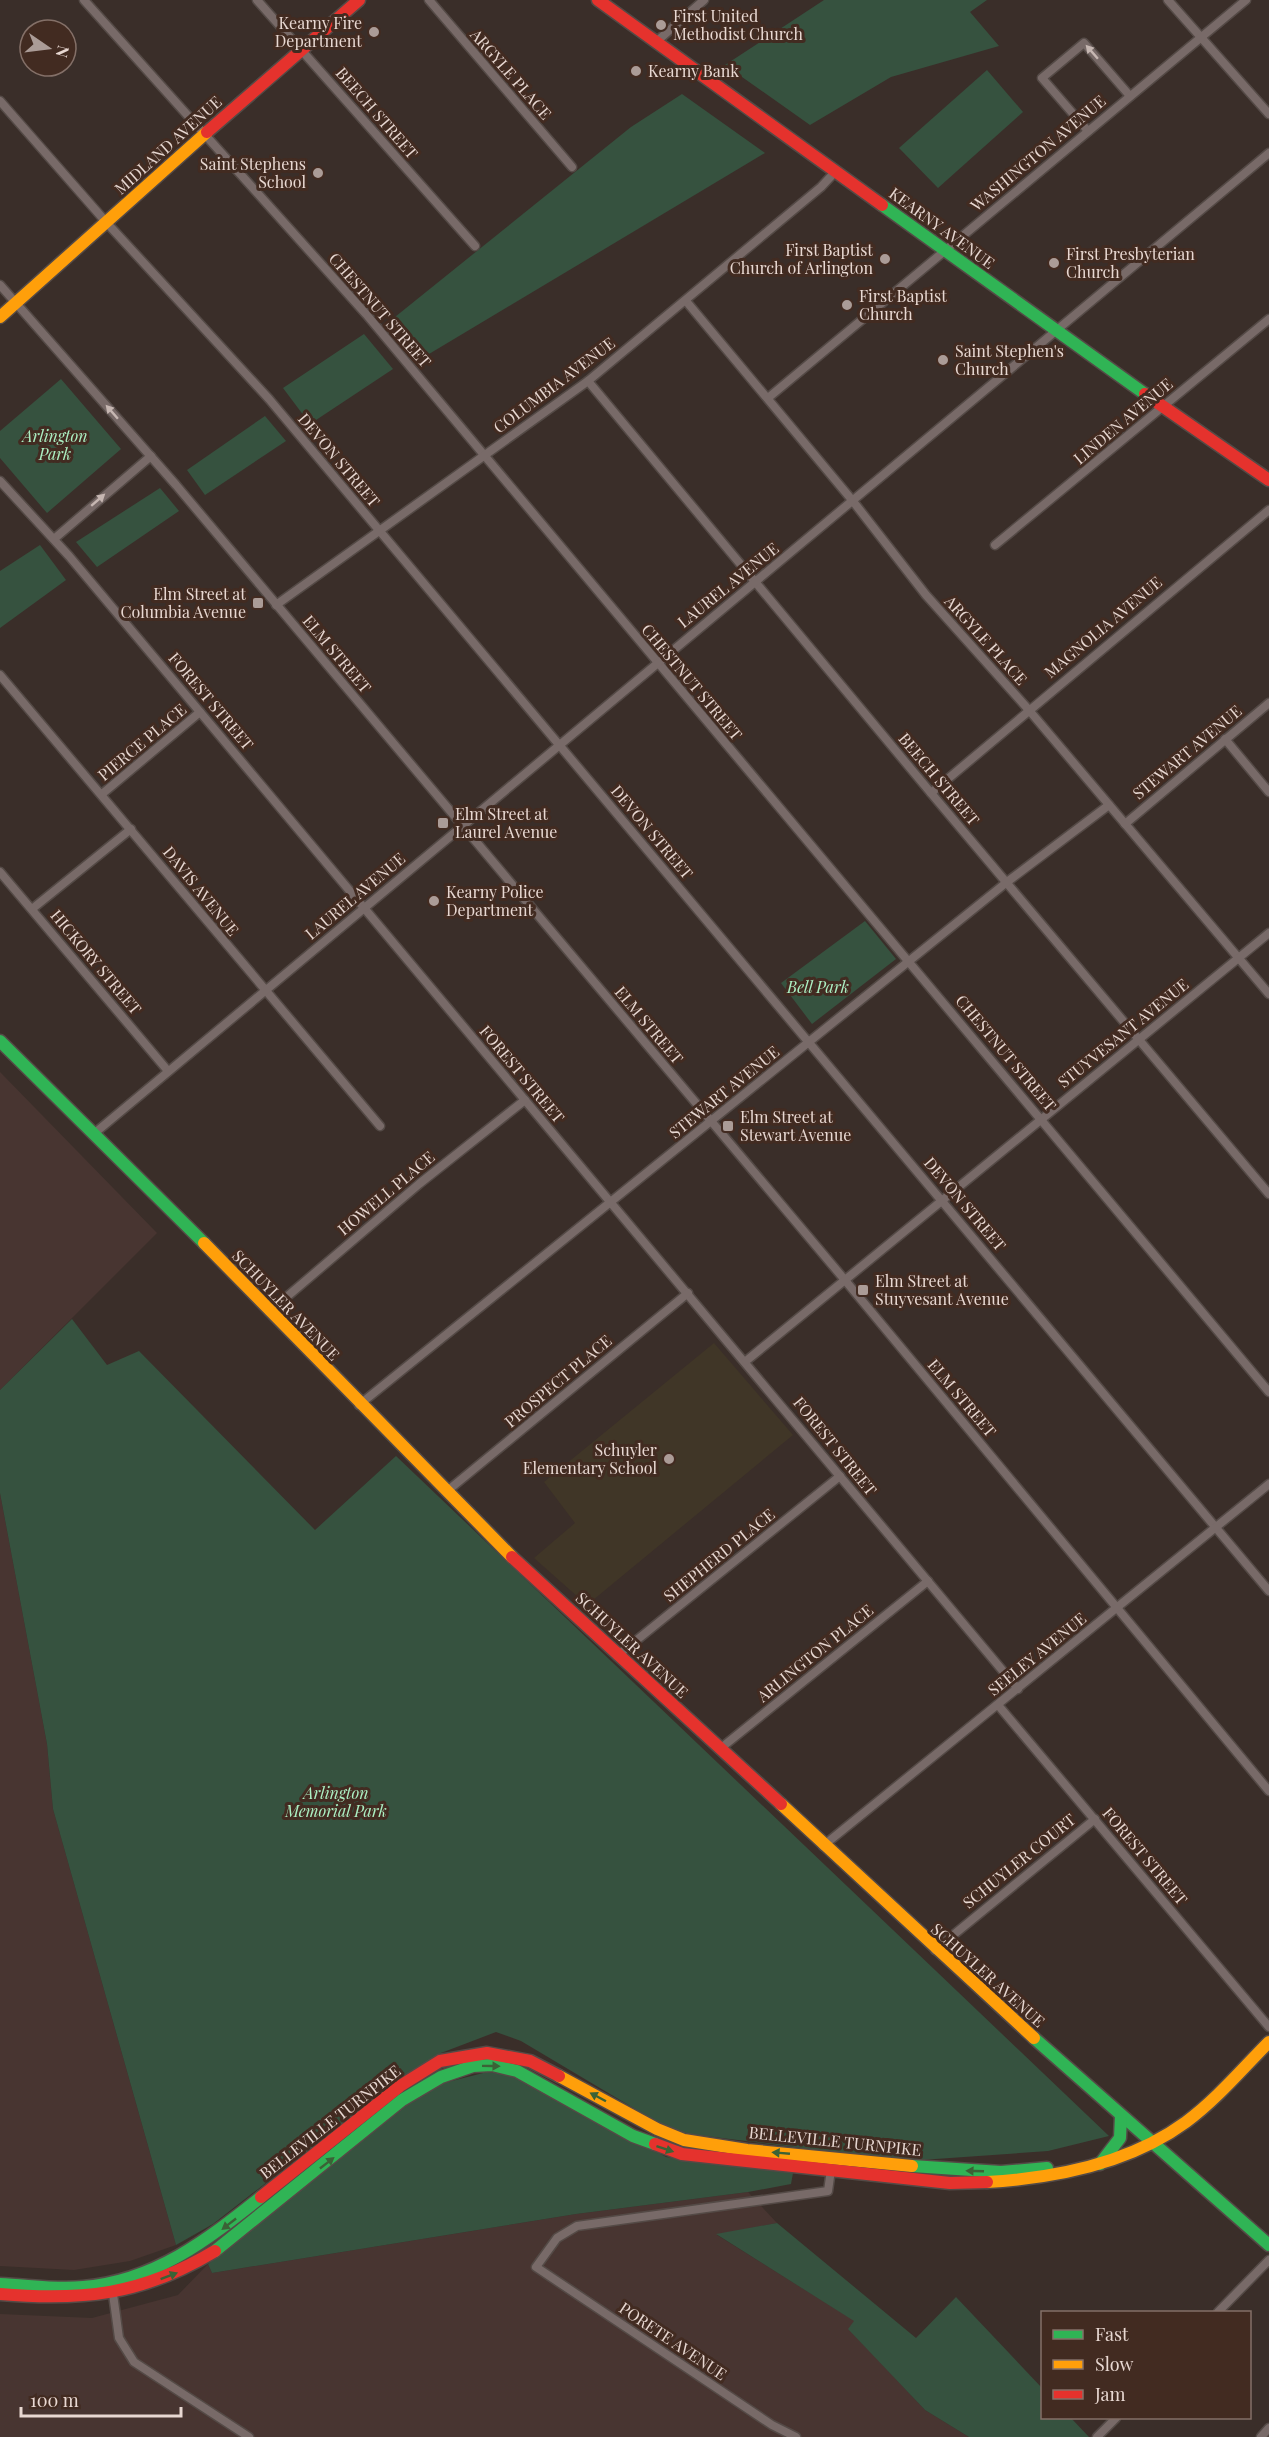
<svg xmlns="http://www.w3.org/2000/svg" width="1269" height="2437" font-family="'Playfair Display',serif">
<rect width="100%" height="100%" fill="#3a2e29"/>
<g fill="#483531">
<path d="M0,1072L157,1233L0,1390Z"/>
<path d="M0,1493L47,1744L53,1809L176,2245L130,2261L74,2270L0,2266Z"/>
<path d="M748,2192L777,2223L717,2235L855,2321L849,2329L925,2410L969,2437H0V2314L92,2318L178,2295L208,2264L212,2273L576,2214Z"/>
</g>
<path fill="#403627" d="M714,1343L793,1435L587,1605L534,1558L575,1523L544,1482Z"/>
<g fill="#36523f">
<path d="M824,0H987L970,12L999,46L891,77L810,125L725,65Z"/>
<path d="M987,70L1023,112L938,188L899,148Z"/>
<path d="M682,94L765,153L419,360L390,321L631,127Z"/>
<path d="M364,334L393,369L310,424L283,388Z"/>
<path d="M61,379L121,449L47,513L0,458V431Z"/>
<path d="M265,416L286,441L205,495L187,470Z"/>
<path d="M160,488L179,511L97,567L76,542Z"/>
<path d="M40,545L66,580L0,628V571Z"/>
<path d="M865,921L896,959L812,1024L781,983Z"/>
<path d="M72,1319L107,1365L139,1351L315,1530L396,1456L1109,2136L1048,2151L907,2161L689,2134L662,2125L521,2041L496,2032L441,2053L392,2085L213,2224L176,2245L53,1809L47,1744L0,1493V1390Z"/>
<path d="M487,2072L515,2075L571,2102L666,2157L793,2173L791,2184L748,2192L576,2214L212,2273L208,2264L405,2106L440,2084Z"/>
<path d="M777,2223L916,2338L956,2297L1042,2388V2418H1071L1089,2437H969L925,2410L848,2329L854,2321L716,2234Z"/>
</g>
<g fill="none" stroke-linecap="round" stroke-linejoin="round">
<defs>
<g id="street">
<path d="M84,0L366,314L1269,1392"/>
<path d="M257,0L475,246"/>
<path d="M429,0L572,167"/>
<path d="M1168,0L1269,114"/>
<path d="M656,42L704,0"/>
<path d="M0,101L106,222L269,399L1269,1591"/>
<path d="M1088,131L1042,78L1084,43L1130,96"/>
<path d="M0,285L176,485L844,1279L1269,1791"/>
<path d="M686,301L852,500L926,595L1028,709L1269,994"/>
<path d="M588,381L931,793L1269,1194"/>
<path d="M768,398L1246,0"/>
<path d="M0,481L69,556L200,712L1018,1689"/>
<path d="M54,539L151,456"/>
<path d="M995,545L1269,319"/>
<path d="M276,605L588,381L821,187L835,172"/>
<path d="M0,675L380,1126"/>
<path d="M1225,739L1269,792"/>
<path d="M931,793L1269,510"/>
<path d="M102,794L200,712"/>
<path d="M1125,824L1269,703"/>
<path d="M0,872L168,1071"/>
<path d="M32,909L131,829"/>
<path d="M96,1132L1269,153"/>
<path d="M269,1312L419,1184L525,1100"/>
<path d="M746,1361L1269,933"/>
<path d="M359,1405L1007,882L1109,805"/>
<path d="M446,1492L688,1293"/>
<path d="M617,1656L840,1476"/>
<path d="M998,1705L1269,2027"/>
<path d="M721,1748L928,1581"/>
<path d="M823,1846L1269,1484"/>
<path d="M935,1950L1095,1819"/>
<path d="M113,2294L119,2338L134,2362L249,2437"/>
<path d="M1218,2312L1269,2260"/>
<path d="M796,2437L772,2425L536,2267L557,2238L577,2226L828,2191L831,2170"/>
<path d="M1097,2437L1116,2418"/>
<path d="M1261,2437L1269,2428"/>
</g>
<g id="fast">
<path d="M882,205L1145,394"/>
<path d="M0,1041L204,1243"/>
<path d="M1034,2038L1269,2245"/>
<path d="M1100,2164L1120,2138L1121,2115"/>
<path d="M912,2166L1001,2172L1047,2168"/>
<path d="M215,2251L402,2100L441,2077L473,2066L492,2065L517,2071L633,2136L655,2144"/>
<path d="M0,2284C28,2285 56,2290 83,2287C155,2281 207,2240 261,2197"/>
</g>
<g id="slow">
<path d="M0,317L207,132"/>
<path d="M204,1243L512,1557"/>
<path d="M781,1804L1034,2038"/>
<path d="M559,2076L657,2129L684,2140L747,2150L912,2166"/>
<path d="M987,2182C1056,2178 1129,2164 1186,2122C1217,2099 1242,2069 1269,2042"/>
</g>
<g id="jam">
<path d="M598,0L882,205"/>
<path d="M207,132L359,0"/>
<path d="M1145,394L1269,480"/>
<path d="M512,1557L781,1804"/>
<path d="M655,2144L682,2154L950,2183L987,2182"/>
<path d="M261,2197L400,2086L440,2061L487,2053L530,2061L559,2076"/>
<path d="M0,2294C83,2301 142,2295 215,2251"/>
</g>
</defs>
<use href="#street" stroke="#544a46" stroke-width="11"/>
<use href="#fast" stroke="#544a46" stroke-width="15"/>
<use href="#slow" stroke="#544a46" stroke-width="15"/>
<use href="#jam" stroke="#544a46" stroke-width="15"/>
<use href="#street" stroke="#786a68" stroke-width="8"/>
<use href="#fast" stroke="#30b455" stroke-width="12"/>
<use href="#slow" stroke="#ff9f0a" stroke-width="12"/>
<use href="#jam" stroke="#e5322d" stroke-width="12"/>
</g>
<defs><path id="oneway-solid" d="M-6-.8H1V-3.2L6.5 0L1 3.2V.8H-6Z" transform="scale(1.5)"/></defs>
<g fill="#c6b7b2">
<use href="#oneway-solid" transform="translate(1092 52) rotate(-131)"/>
<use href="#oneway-solid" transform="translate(112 412) rotate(-131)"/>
<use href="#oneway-solid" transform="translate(98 500) rotate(-41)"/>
</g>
<g fill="#3b6236">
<use href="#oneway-solid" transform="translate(491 2066) rotate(1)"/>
<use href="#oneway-solid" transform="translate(598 2097) rotate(-152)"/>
<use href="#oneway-solid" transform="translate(665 2149) rotate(18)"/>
<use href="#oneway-solid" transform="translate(781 2153) rotate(-175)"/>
<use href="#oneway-solid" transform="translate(327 2163) rotate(-38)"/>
<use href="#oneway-solid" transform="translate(975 2171) rotate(-178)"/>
<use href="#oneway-solid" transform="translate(229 2224) rotate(142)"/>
<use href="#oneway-solid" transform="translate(169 2276) rotate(-21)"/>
</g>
<g fill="#ab9c97" stroke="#422b21" stroke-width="2">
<circle cx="661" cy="25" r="6"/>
<circle cx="374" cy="32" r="6"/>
<circle cx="636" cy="71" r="6"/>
<circle cx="318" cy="173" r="6"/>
<circle cx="885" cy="259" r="6"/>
<circle cx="1054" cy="263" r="6"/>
<circle cx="847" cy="305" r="6"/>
<circle cx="943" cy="360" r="6"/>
<rect x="252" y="597" width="12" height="12" rx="3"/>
<rect x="437" y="817" width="12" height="12" rx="3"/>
<circle cx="434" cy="901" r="6"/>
<rect x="722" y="1120" width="12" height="12" rx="3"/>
<rect x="857" y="1284" width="12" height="12" rx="3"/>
<circle cx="669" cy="1459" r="6"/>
</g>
<g text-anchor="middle" stroke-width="6" stroke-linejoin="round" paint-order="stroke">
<g font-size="16" fill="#e8d8d2" stroke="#422b21" text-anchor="start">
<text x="673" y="22">First United<tspan x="673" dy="18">Methodist Church</tspan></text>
<text x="362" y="29" text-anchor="end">Kearny Fire<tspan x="362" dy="18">Department</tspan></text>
<text x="648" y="77">Kearny Bank</text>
<text x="306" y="170" text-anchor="end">Saint Stephens<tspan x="306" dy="18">School</tspan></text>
<text x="873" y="256" text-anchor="end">First Baptist<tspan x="873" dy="18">Church of Arlington</tspan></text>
<text x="1066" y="260">First Presbyterian<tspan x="1066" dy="18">Church</tspan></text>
<text x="859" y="302">First Baptist<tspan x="859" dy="18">Church</tspan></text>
<text x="955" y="357">Saint Stephen's<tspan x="955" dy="18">Church</tspan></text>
<text x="246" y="600" text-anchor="end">Elm Street at<tspan x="246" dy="18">Columbia Avenue</tspan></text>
<text x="455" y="820">Elm Street at<tspan x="455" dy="18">Laurel Avenue</tspan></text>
<text x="446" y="898">Kearny Police<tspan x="446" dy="18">Department</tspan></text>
<text x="740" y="1123">Elm Street at<tspan x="740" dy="18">Stewart Avenue</tspan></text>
<text x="875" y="1287">Elm Street at<tspan x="875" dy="18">Stuyvesant Avenue</tspan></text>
<text x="657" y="1456" text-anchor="end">Schuyler<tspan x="657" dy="18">Elementary School</tspan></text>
</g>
<g font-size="16" fill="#e8d8d2" stroke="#422b21">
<text transform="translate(511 74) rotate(49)" y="6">ARGYLE PLACE</text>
<text transform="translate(377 113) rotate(49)" y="6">BEECH STREET</text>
<text transform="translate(168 145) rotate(-42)" y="6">MIDLAND AVENUE</text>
<text transform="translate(1038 153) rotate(-40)" y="6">WASHINGTON AVENUE</text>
<text transform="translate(942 228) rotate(36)" y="6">KEARNY AVENUE</text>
<text transform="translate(380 310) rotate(49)" y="6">CHESTNUT STREET</text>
<text transform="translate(554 385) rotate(-37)" y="6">COLUMBIA AVENUE</text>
<text transform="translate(1123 421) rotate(-40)" y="6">LINDEN AVENUE</text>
<text transform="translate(339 460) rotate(50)" y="6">DEVON STREET</text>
<text transform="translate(728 585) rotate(-39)" y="6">LAUREL AVENUE</text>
<text transform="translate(1103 627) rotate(-40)" y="6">MAGNOLIA AVENUE</text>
<text transform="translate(986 640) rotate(48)" y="6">ARGYLE PLACE</text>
<text transform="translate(337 654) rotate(50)" y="6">ELM STREET</text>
<text transform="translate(692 682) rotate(50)" y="6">CHESTNUT STREET</text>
<text transform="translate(211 701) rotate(50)" y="6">FOREST STREET</text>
<text transform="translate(142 742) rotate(-40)" y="6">PIERCE PLACE</text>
<text transform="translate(1187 752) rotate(-40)" y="6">STEWART AVENUE</text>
<text transform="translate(939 779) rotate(50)" y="6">BEECH STREET</text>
<text transform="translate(652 832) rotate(50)" y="6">DEVON STREET</text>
<text transform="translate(201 891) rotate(51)" y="6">DAVIS AVENUE</text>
<text transform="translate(355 896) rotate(-40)" y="6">LAUREL AVENUE</text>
<text transform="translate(96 962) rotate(50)" y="6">HICKORY STREET</text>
<text transform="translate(649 1025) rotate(50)" y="6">ELM STREET</text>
<text transform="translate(1123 1033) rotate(-39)" y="6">STUYVESANT AVENUE</text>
<text transform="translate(1006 1053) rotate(50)" y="6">CHESTNUT STREET</text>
<text transform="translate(522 1074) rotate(50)" y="6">FOREST STREET</text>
<text transform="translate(724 1092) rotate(-39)" y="6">STEWART AVENUE</text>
<text transform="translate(386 1193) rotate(-40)" y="6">HOWELL PLACE</text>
<text transform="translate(965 1204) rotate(50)" y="6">DEVON STREET</text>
<text transform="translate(286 1305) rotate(46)" y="6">SCHUYLER AVENUE</text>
<text transform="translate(558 1381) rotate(-40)" y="6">PROSPECT PLACE</text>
<text transform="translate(962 1398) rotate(50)" y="6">ELM STREET</text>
<text transform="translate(835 1446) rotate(51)" y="6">FOREST STREET</text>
<text transform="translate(719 1555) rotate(-39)" y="6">SHEPHERD PLACE</text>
<text transform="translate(632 1645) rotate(43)" y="6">SCHUYLER AVENUE</text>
<text transform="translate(815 1653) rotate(-39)" y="6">ARLINGTON PLACE</text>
<text transform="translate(1037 1654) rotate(-39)" y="6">SEELEY AVENUE</text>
<text transform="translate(1145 1856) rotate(50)" y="6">FOREST STREET</text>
<text transform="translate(1019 1861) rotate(-39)" y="6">SCHUYLER COURT</text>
<text transform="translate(988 1975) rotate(42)" y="6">SCHUYLER AVENUE</text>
<text transform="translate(330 2122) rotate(-38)" y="6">BELLEVILLE TURNPIKE</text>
<text transform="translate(835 2141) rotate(6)" y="6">BELLEVILLE TURNPIKE</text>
<text transform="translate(673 2341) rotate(34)" y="6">PORETE AVENUE</text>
</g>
<g font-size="16" font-style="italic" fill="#acf0c3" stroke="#422b21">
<text x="55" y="442">Arlington<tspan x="55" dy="18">Park</tspan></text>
<text x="818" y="993">Bell Park</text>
<text x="336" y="1799">Arlington<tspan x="336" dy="18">Memorial Park</tspan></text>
</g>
</g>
<rect x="1041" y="2311" width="210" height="108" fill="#422b21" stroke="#847068" stroke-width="1.5"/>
<rect x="1053" y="2330" width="30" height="9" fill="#30b455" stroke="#847068" stroke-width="1.5"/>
<text x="1095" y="2341" font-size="18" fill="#e8d8d2">Fast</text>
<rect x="1053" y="2360" width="30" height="9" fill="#ff9f0a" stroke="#847068" stroke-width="1.5"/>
<text x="1095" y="2371" font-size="18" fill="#e8d8d2">Slow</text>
<rect x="1053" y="2390" width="30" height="9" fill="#e5322d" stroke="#847068" stroke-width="1.5"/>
<text x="1095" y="2401" font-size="18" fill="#e8d8d2">Jam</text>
<g transform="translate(48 48) rotate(104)"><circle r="28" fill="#422b21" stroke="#847068" stroke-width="1.5"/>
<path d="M0-4.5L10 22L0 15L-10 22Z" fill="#ab9c97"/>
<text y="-9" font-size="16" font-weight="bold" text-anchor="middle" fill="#e8d8d2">N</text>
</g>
<path d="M21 2407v9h160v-9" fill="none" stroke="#e8d8d2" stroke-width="3"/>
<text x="30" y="2407" font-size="18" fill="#e8d8d2" stroke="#422b21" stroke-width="4.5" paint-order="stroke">100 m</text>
</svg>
